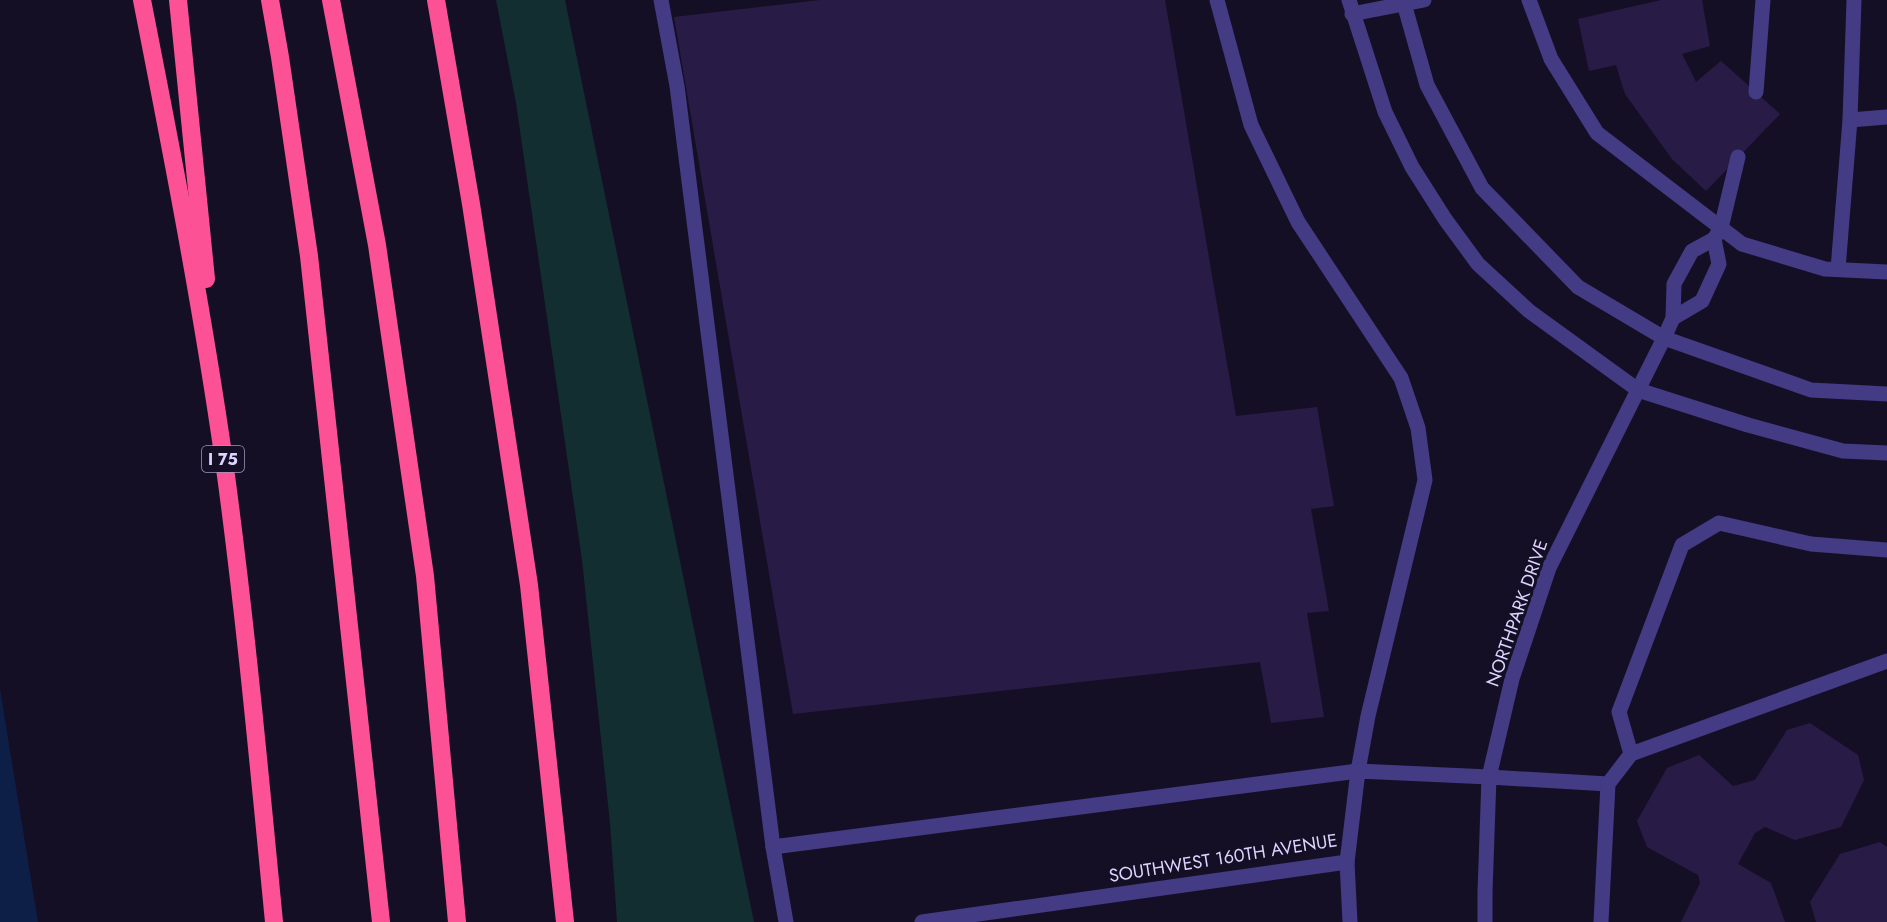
<svg xmlns="http://www.w3.org/2000/svg" width="1887" height="922" font-family="Jost,sans-serif">
<rect width="100%" height="100%" fill="#150f26"/>
<path fill="#122e30" d="M496,0H565L754,922H617L610,823L582,560L516,103Z"/>
<path fill="#0d1e47" d="M0,689L38,922H0Z"/>
<g fill="#281c46">
<path d="M820,0H1165L1236,416L1317,407L1334,506L1311,509L1329,611L1307,613L1324,717L1271,723L1260,662L793,714L674,17Z"/>
<path d="M1661,0H1702L1710,46L1682,54L1696,82L1721,61L1780,114L1706,191L1672,159L1625,94L1616,65L1589,71L1578,19Z"/>
<path d="M1810,723L1858,755L1864,780L1841,827L1795,840L1765,827L1755,833L1738,864L1771,883L1785,922H1681L1700,883L1698,875L1647,847L1637,821L1667,768L1699,755L1733,786L1755,780L1787,730Z"/>
<path d="M1880,842L1887,847V922H1816L1810,902L1840,854Z"/>
</g>
<g fill="none" stroke-linecap="round" stroke-linejoin="round">
<g stroke="#433b84" stroke-width="15">
<path d="M661,0L677,86L773,847"/>
<path d="M1529,0L1551,59L1597,133L1742,244L1825,269L1887,272"/>
<path d="M1756,92L1763,0"/>
<path d="M1850,120L1887,117"/>
<path d="M1838,269L1850,120L1854,0"/>
<path d="M1673,318L1702,301L1719,264L1714,239"/>
<path d="M1664,338L1673,318L1674,284L1692,251L1714,239L1721,228L1738,157"/>
<path d="M1631,754L1619,712L1682,545L1719,523L1811,544L1887,550"/>
<path d="M1489,777L1608,784"/>
<path d="M1347,862L1350,922"/>
<path d="M786,922L773,847L1358,771L1368,716L1425,480L1418,428L1401,378L1298,222L1251,125L1217,0"/>
<path d="M1601,922L1608,784L1631,754L1887,661"/>
</g>
<g stroke="#433b84" stroke-width="15">
<path d="M1349,0L1385,112L1412,167L1445,219L1478,264L1529,311L1638,390L1748,425L1843,451L1887,453"/>
<path d="M1403,0L1427,85L1482,188L1578,287L1664,338L1811,390L1887,394"/>
<path d="M1352,14L1424,0"/>
<path d="M922,922L1347,862L1358,771L1489,777"/>
<path d="M1485,922V892L1489,777L1512,679L1549,568L1664,338"/>
</g>
<g stroke="#fd5196" stroke-width="18">
<path d="M142,0C172,153 202,307 224,461C245,614 259,768 274,922"/>
<path d="M178,0L206,279"/>
<path d="M270,0L280,57L309,256L381,922"/>
<path d="M331,0L377,245L425,576L457,922"/>
<path d="M436,0L471,204L529,585L565,922"/>
</g>
</g>
<g text-anchor="middle" stroke-width="6" stroke-linejoin="round" paint-order="stroke">
<rect fill="#150f26" stroke="#a199bd" stroke-width="1.5" x="202" y="446" width="42" height="26" rx="4.5"/>
<g font-size="16" font-weight="bold" fill="#ddd4fe">
<text x="223" y="465">I 75</text>
</g>
<g font-size="18" fill="#ddd4fe" stroke="#150f26">
<text transform="translate(1517 613) rotate(-71)" y="6">NORTHPARK DRIVE</text>
<text transform="translate(1223 858) rotate(-9)" y="6">SOUTHWEST 160TH AVENUE</text>
</g>
</g>
</svg>
